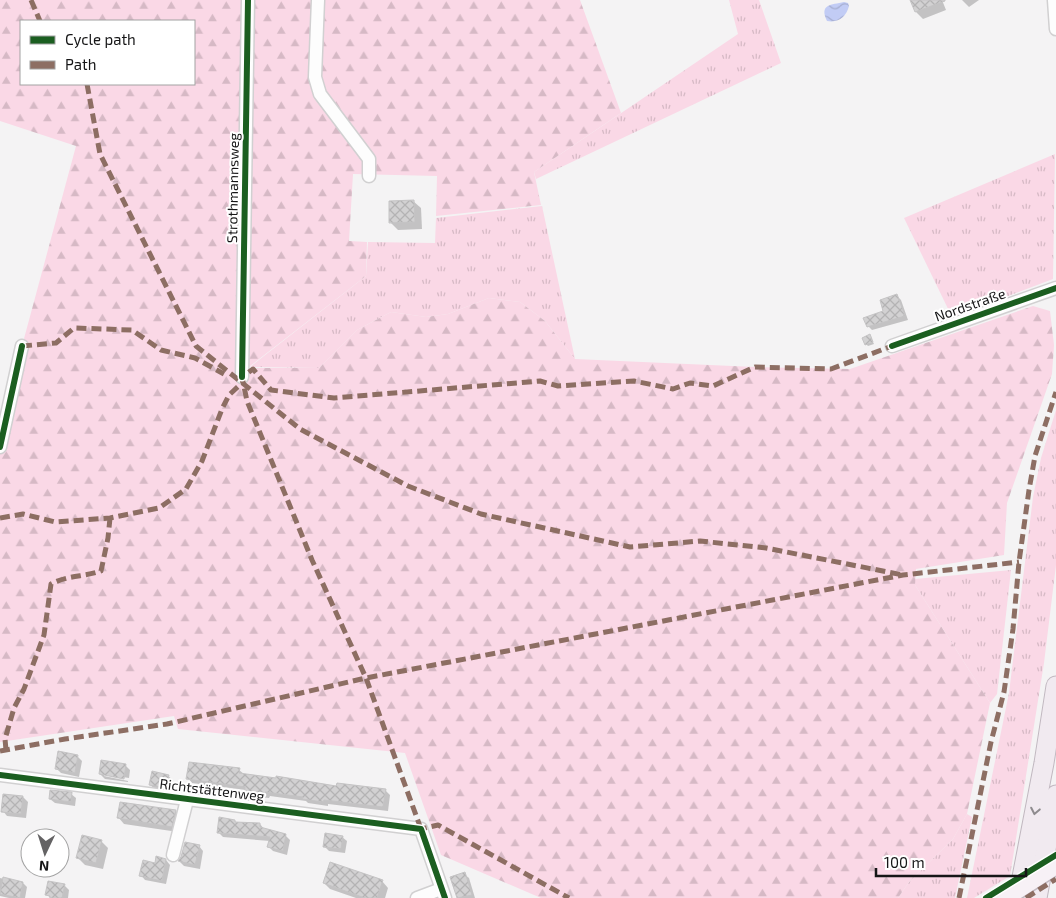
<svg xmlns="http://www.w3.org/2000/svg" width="1056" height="898" font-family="'Exo 2',sans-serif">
<defs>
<pattern id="grass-tufts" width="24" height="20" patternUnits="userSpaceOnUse" patternTransform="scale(1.25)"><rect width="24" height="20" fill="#fad8e6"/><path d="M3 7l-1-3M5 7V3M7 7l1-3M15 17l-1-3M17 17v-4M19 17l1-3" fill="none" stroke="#d6b9c5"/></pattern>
<pattern id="forest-firs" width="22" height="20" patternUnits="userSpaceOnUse" patternTransform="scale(1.25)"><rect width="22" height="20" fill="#fad8e6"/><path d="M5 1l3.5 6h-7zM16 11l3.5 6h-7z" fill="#d6b9c5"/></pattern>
<pattern id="water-waves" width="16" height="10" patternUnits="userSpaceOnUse" patternTransform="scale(1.25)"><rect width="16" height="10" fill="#c2ccf5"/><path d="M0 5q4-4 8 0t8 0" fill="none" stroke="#a6aed1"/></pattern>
<pattern id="building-cross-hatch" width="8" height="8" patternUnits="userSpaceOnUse" patternTransform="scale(1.25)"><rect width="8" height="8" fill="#d2d1d2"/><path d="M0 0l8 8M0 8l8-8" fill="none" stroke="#b4b3b4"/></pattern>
</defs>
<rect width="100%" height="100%" fill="#f4f3f4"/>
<g fill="url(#grass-tufts)">
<path d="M729,0H759L781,63L536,179L534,172L738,34Z"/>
<path d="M1055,154L1053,279L952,317L904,218Z"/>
<path d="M542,206L575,359L545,321L520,302L489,298L448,314L426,317L391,312L357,330L319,368L250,367L366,276L368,242L435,243L436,218Z"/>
<path d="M1056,410V565L1044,663L1010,876L974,898H967L1009,693L1033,497L1041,458Z"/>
<path d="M1011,570L997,694L990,703L915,585V579Z"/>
<path d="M967,814L972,817L955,898H898L909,882L953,839Z"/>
</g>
<g fill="url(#forest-firs)" fill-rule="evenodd">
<path d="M0,0H243L238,368H319L357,330L391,312L426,317L448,314L489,298L520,302L545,321L575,359L755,367L850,369L1033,306L1050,311L1054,345L1052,374L1007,503L1004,555L916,569L915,585L990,703L967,814L953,839L909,882L898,898H541L441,855L405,753L178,729L174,716L0,742V447L22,346L76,146L0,121ZM21,21H194V84H21Z"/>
<path d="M253,0H580L621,113L534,172L541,205L436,216L437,176L353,174L349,241L367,242L366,276L249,367Z"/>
</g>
<path fill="url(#water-waves)" d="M844,2L848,3L849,6C846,17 839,23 827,21C819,4 831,5 844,2Z"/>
<g fill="#0003">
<path d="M912,0H942L946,10L923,19L916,12Z"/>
<path d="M962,0H979L969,7Z"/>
<path d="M413,201L421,208L422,229L398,230L391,223Z"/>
<path d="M897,296L901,300L908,320L872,330L868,326L885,312Z"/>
<path d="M870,336L874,344L868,346L866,344Z"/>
<path d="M77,756L82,761L79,777L61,773L57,769Z"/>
<path d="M125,765L130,770L129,778L104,774V776L128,781V782L105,779L100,774Z"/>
<path d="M239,770L244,774L337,787L385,790L390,795L388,811L328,804V806L308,803L306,801L270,796L269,798L251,796L246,790L192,783L188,778Z"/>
<path d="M168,776L173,780L170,792L155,789L150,785Z"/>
<path d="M71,794L76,798L75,806L55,803L50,799Z"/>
<path d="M5,795L23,797L28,802L26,818L7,816L3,811Z"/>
<path d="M176,811L182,817L178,832L124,824L118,817Z"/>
<path d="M235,821L237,823L260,824L264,829L285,835L290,840L287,855L273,851L269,847L270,841L223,837L219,833Z"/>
<path d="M342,837L347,841L345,853L329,851L325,847Z"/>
<path d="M101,841L108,848L103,869L85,865L78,858Z"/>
<path d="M199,846L203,851L200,869L184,866L179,861L182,858Z"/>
<path d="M166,860L170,865L166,884L145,880L141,875Z"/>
<path d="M464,874L469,878L475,898H459L452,878Z"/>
<path d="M0,878L23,883L27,887L25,898H9L0,896Z"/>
<path d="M382,881L388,888L385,898H356L330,889L324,883Z"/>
<path d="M49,882L65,886L69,890L68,898H50L47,894Z"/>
</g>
<g fill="url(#building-cross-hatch)" stroke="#c5c4c5">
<path d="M910,0H945V1L915,12Z"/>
<path d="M414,200L415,222L389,223V201Z"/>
<path d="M897,294L905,316L867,327L863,318L883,311L880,300Z"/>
<path d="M870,334L873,342L865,345L862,338Z"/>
<path d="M58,751L78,755L75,773L55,769Z"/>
<path d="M101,760L126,764L124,779L99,774Z"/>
<path d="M189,762L240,768L239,773L276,778V776L336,786L337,783L386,789L383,807L324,800L323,802L302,799L303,797L265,792V794L245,791V787L186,779Z"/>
<path d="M152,771L169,775L166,788L149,785Z"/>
<path d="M50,790L72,792L71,802L49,799Z"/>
<path d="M3,794L23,796L21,814L1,812Z"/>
<path d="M120,802L176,810L172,827L117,818Z"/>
<path d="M219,817L235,820V822L260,823V827L286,834L283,851L267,847L270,837L217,833Z"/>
<path d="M325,833L343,836L341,849L323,847Z"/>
<path d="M82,835L102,840L96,863L76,858Z"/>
<path d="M185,842L200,845L195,865L178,861L181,857Z"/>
<path d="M156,856L166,859L162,881L139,876L143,860L155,863Z"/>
<path d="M330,862L383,880L377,898H365L323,883Z"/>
<path d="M465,872L472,895L457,898L450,877Z"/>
<path d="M3,877L23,882L20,898L0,894Z"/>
<path d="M48,881L65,884L62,898H50V896L45,895Z"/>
</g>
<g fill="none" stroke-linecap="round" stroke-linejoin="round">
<defs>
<g id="minor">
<path d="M318,0L315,77L320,94L369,159V176"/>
<path d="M1054,0L1056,29"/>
<path d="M892,346L1056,288"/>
<path d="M242,377L248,0"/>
<path d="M0,447L22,346"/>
<path d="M0,775L421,829L445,898"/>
<path d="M173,855L187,800"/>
<path d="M417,898L441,889"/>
</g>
<g id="highway">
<path d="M1018,898L1044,763L1056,686"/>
<path d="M1037,898L1056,795"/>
</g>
</defs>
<use href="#minor" stroke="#d1d0d1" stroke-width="15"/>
<use href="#highway" stroke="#c1b8c0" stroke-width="21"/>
<use href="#minor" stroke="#fdfdfd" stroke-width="12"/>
<use href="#highway" stroke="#f1eaf0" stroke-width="19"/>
<defs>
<path id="major-bridge" d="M1006,898L1056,866"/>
</defs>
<use href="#major-bridge" stroke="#c1b8c0" stroke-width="19" stroke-linecap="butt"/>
<use href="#major-bridge" stroke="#f7f1f6" stroke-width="16"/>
<g stroke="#8d6e63" stroke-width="5" stroke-dasharray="10 5" stroke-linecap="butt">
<path d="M31,0L40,21"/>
<path d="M87,84L100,154L196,346L300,429L408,486L481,514L630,547L700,541L766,548L903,575"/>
<path d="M22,346L56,343L74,328L132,330L161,350L195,358L224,374"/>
<path d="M0,518L23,514L55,522L110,518L159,508L186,489L202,461L222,409L229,395L243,382"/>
<path d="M6,750L5,739L14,708L24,689L44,635L51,584C68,575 84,577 101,571L108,538L110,518"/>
<path d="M0,751L65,739L167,724L366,678L903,575L1019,562"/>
<path d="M417,828L421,829L438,825L569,898"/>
<path d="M421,829L366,678L312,560L247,401L242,377L253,369L271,390L334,398L540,381L558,386L634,381L673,389L690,383L713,386L755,367L831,369L892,346"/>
<path d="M959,898L991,742L1004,692L1013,629L1019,562L1029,490L1035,456L1056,392"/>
<path d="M1026,898L1056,879"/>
</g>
<defs>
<g id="cycleway">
<path d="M892,346L1056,288"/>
<path d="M242,377L248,0"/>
<path d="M0,447L22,346"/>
<path d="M0,775L421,829L445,898"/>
<path d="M986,898L1056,855"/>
</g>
</defs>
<use href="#cycleway" stroke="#fff" stroke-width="9"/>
<use href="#cycleway" stroke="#1b5e20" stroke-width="6"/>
</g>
<defs><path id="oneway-chevron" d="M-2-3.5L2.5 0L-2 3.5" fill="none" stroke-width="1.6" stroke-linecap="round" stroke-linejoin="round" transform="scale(1.25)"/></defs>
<use stroke="#8e8b8e" href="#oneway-chevron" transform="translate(1035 811) rotate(101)"/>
<g text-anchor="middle" stroke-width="4" stroke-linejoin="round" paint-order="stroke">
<g font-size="14" fill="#161617" stroke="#fff">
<text transform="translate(233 188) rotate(-89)" y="5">Strothmannsweg</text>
<text transform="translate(970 305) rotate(-19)" y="5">Nordstraße</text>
<text transform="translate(212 790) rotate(7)" y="5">Richtstättenweg</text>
</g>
</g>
<rect x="20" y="20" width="175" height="65" fill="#ffffff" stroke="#a2a2a2"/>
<rect x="30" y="36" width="25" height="8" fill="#1b5e20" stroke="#a2a2a2"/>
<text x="65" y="45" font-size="15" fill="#161617">Cycle path</text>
<rect x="30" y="61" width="25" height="8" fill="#8d6e63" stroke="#a2a2a2"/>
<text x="65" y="70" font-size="15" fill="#161617">Path</text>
<g transform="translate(45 853) rotate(184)"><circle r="24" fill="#ffffff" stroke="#a2a2a2"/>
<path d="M0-4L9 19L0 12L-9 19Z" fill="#646364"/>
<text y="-8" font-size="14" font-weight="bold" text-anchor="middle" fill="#161617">N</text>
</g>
<path d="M876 868v8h150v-8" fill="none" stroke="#161617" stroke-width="2.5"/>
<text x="884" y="868" font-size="15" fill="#161617" stroke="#ffffff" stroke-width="4" paint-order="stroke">100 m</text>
</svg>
